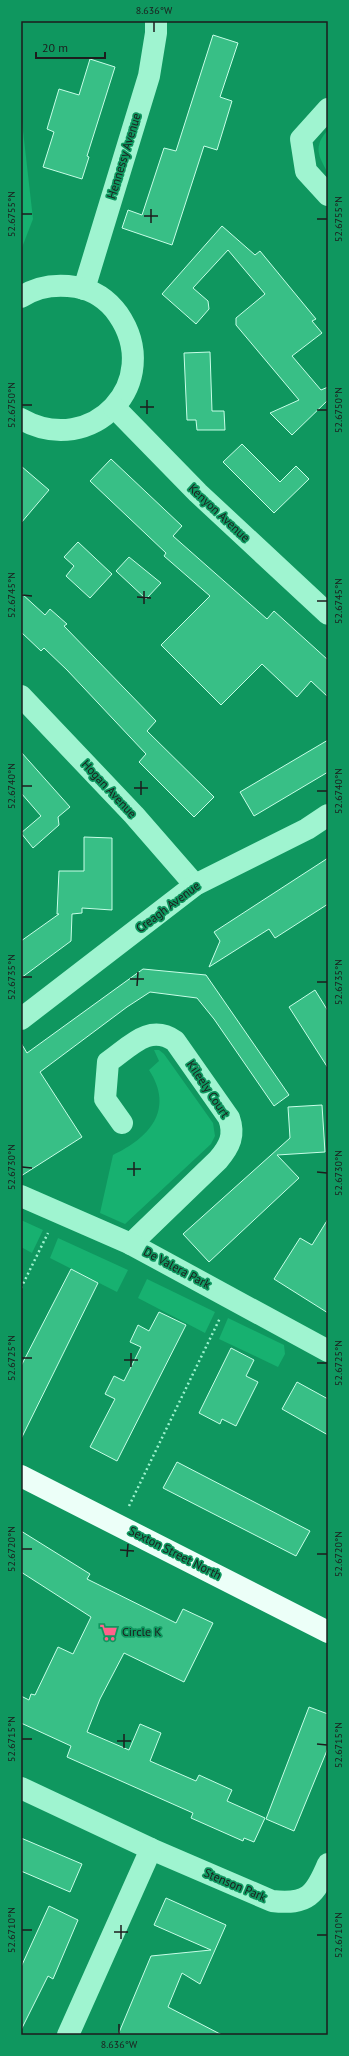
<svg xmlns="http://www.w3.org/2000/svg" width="349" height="2056" font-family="'PT Sans',sans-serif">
<rect width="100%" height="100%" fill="#0f975f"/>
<g fill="#17b170">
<path d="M21,113L33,219L21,250Z"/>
<path d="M328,130V173C318,156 313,146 328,130Z"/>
<path d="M154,1050H159L164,1054L213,1123L215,1136L211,1144L125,1224L100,1213L113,1155C149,1138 175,1110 149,1070L159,1061Z"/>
<path d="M21,1220L43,1230L32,1253L21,1247Z"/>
<path d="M58,1238L128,1270L117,1292L50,1258Z"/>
<path d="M147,1279L215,1312L205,1333L138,1298Z"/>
<path d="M228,1318L284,1345L285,1354L278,1367L219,1339Z"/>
</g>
<g fill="#38bf86" stroke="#c7fee7">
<path d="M213,35L238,43L220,97L232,101L217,150L204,146L172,245L122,228L128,210L142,215L164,148L176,151Z"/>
<path d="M90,59L115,67L87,156L89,157L82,179L43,167L54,132L47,129L59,89L79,95Z"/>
<path d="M222,226L255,255L260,251L316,319L312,321L322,333L292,356L321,390L328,387V400L292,435L270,413L299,400L236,325V318L265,294L228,250L193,288L208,301L209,309L196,324L162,294Z"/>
<path d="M210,352L212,411H224L225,430H197L196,420H187L184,353Z"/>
<path d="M242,444L280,482L296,466L309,479L274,513L223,462Z"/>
<path d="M111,459L182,526L173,536L267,619L274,611L328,660V697L311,681L297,697L262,664L221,705L161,645L210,596L164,556L166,553L90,481Z"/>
<path d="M21,466L49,490L21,523Z"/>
<path d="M78,542L112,574L90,598L66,576L74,566L64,557Z"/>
<path d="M129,557L161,583L146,599L116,571Z"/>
<path d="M21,593L45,615L50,609L67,624L64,626L156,721L147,731L214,797L194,817L139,762L146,754L67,670L44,648L41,651L21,632Z"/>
<path d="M328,740V772L254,816L240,792Z"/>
<path d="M21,752L70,807L58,817L59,825L33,848L21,833L41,816L21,793Z"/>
<path d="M84,837L112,838V910L82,908V913L72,914L71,941L21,978V941L59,914H57L59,871H84Z"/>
<path d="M328,858V904L275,938L269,929L209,967L220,941L214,932Z"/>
<path d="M143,969L206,975L289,1095L274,1106L214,1019L197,998L150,992L127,1007L40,1072L82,1137L21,1176V1043L27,1053Z"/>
<path d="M315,990L328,1011V1068L289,1007Z"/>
<path d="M322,1105L325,1152L277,1155L299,1178L209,1262L183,1234L290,1138L288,1107Z"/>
<path d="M328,1219V1313L274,1279L300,1238L312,1245Z"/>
<path d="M71,1269L98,1283L21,1439V1366Z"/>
<path d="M159,1312L186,1325L117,1461L90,1447L115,1399L105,1394L114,1376L124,1381L141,1347L130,1342L138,1325L149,1331Z"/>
<path d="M231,1348L254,1360L246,1376L258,1382L236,1426L222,1419L220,1424L199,1413Z"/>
<path d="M297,1382L328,1399V1435L282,1409Z"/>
<path d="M177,1462L310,1531L296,1556L163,1488Z"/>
<path d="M21,1531L90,1574L87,1579L176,1623L183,1609L213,1623L184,1682L124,1653L100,1699L87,1732L129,1750L140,1724L161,1733L150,1761L196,1781L199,1775L232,1790L227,1801L265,1818L254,1842L244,1838L243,1841L191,1818L193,1813L67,1757L71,1746L21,1723V1696L29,1700L31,1694L35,1695L58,1647L73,1654L91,1617L21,1572Z"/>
<path d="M309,1707L328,1714V1748L294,1831L266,1819Z"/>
<path d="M21,1838L82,1864L70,1892L21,1871Z"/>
<path d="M166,1898L226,1925L200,1984L182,1973L168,2007L222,2035H118L151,1956L211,1950L154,1925Z"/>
<path d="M49,1906L78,1920L53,1979L48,1976L21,2030V1967Z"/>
</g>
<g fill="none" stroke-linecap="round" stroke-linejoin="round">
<g stroke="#9ff4d0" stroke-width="2.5" stroke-dasharray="2 3" stroke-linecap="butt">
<path d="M21,1288L48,1233"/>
<path d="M129,1506L220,1318"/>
</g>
<g stroke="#9ff4d0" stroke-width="22">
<path d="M328,109L301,139L306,171L328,195"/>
<path d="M84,289L149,76L156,33V21"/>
<path d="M21,297C38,286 57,284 76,287C93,290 108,300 118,314C165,382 92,459 21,419"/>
<path d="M114,407L198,493L328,614"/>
<path d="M21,696L134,815L195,885"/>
<path d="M21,1019L195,885L307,829L328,815"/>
<path d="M122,1123L105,1099L108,1062C130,1047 149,1023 175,1041L229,1118C235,1135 230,1146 218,1160L131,1244"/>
<path d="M21,1196L131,1244L328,1351"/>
<path d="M21,1788L151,1849L272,1901C308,1905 315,1895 328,1864"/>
<path d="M68,2035L151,1849"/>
</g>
<path stroke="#ecfff8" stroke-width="22" d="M21,1476L328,1632"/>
</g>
<path fill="none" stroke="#1d1d1d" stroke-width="1.5" d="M154,32V22M22,214H32M144,216H158M317,219H327M151,223V209M22,405H32M140,407H154M317,410H327M147,414V400M22,595L32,596M137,597L151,598M317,601H327M144,604V591M22,786H32M134,788H148M317,791H327M141,795V781M22,977H32M130,979H144M317,982H327M137,986L138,972M22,1167L32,1168M127,1169H141M317,1172L327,1173M134,1176V1162M22,1358H32M124,1360H138M317,1363H327M131,1367V1353M22,1549H32M120,1550L134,1551M317,1554H327M127,1557L128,1544M22,1739H32M117,1741H131M317,1744L327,1745M124,1748V1734M22,1930H32M114,1932H128M317,1935H327M121,1939V1925M119,2034V2024"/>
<defs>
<symbol id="supermarket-bare" viewBox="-9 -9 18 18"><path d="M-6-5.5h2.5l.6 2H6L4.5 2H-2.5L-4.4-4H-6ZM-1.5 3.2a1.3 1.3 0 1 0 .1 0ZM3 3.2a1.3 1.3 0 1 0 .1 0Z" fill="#ff628b" stroke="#0f975f" stroke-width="2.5" paint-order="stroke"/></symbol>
</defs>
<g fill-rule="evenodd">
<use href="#supermarket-bare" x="96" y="1620" width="25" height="25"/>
</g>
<g text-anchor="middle" stroke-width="3.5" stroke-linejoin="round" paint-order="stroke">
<g font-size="12" fill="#1d1d1d" stroke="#0f975f">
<text transform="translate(124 156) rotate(-73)" y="4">Hennessy Avenue</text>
<text transform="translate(219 513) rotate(43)" y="4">Kenyon Avenue</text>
<text transform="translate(109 789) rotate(47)" y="4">Hogan Avenue</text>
<text transform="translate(168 907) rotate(-37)" y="4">Creagh Avenue</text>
<text transform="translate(208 1089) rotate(56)" y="4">Kileely Court</text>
<text transform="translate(177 1268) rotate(28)" y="4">De Valera Park</text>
<text transform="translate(175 1553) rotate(27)" y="4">Sexton Street North</text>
<text transform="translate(235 1885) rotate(23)" y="4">Stenson Park</text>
</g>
<g font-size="12" fill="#1d1d1d" stroke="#0f975f" text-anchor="start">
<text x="122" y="1636">Circle K</text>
</g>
</g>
<rect width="349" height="2056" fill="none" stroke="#0f975f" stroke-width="44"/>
<path d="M36 52v6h69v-6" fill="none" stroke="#1d1d1d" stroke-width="2"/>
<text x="42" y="52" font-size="12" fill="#1d1d1d" stroke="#0f975f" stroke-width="3" paint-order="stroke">20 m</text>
<rect x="22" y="22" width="305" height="2012" fill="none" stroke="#1d1d1d" stroke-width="1.5"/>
<g font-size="10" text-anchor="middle" fill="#1d1d1d">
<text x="154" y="14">8.636°W</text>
<text transform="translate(11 214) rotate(-90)" y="4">52.6755°N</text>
<text transform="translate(338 219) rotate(-90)" y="4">52.6755°N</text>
<text transform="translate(11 405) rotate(-90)" y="4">52.6750°N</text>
<text transform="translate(338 410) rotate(-90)" y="4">52.6750°N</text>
<text transform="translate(11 595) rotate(-90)" y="4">52.6745°N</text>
<text transform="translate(338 601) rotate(-90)" y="4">52.6745°N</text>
<text transform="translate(11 786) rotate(-90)" y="4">52.6740°N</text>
<text transform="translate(338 791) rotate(-90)" y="4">52.6740°N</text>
<text transform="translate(11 977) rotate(-90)" y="4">52.6735°N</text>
<text transform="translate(338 982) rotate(-90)" y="4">52.6735°N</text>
<text transform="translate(11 1167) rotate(-90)" y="4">52.6730°N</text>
<text transform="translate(338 1173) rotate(-90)" y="4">52.6730°N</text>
<text transform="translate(11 1358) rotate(-90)" y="4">52.6725°N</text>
<text transform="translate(338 1363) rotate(-90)" y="4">52.6725°N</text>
<text transform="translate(11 1549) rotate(-90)" y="4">52.6720°N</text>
<text transform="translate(338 1554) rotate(-90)" y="4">52.6720°N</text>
<text transform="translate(11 1739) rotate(-90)" y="4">52.6715°N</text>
<text transform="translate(338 1745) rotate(-90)" y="4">52.6715°N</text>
<text transform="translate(11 1930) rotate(-90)" y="4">52.6710°N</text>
<text transform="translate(338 1935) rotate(-90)" y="4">52.6710°N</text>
<text x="119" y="2048">8.636°W</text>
</g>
</svg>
